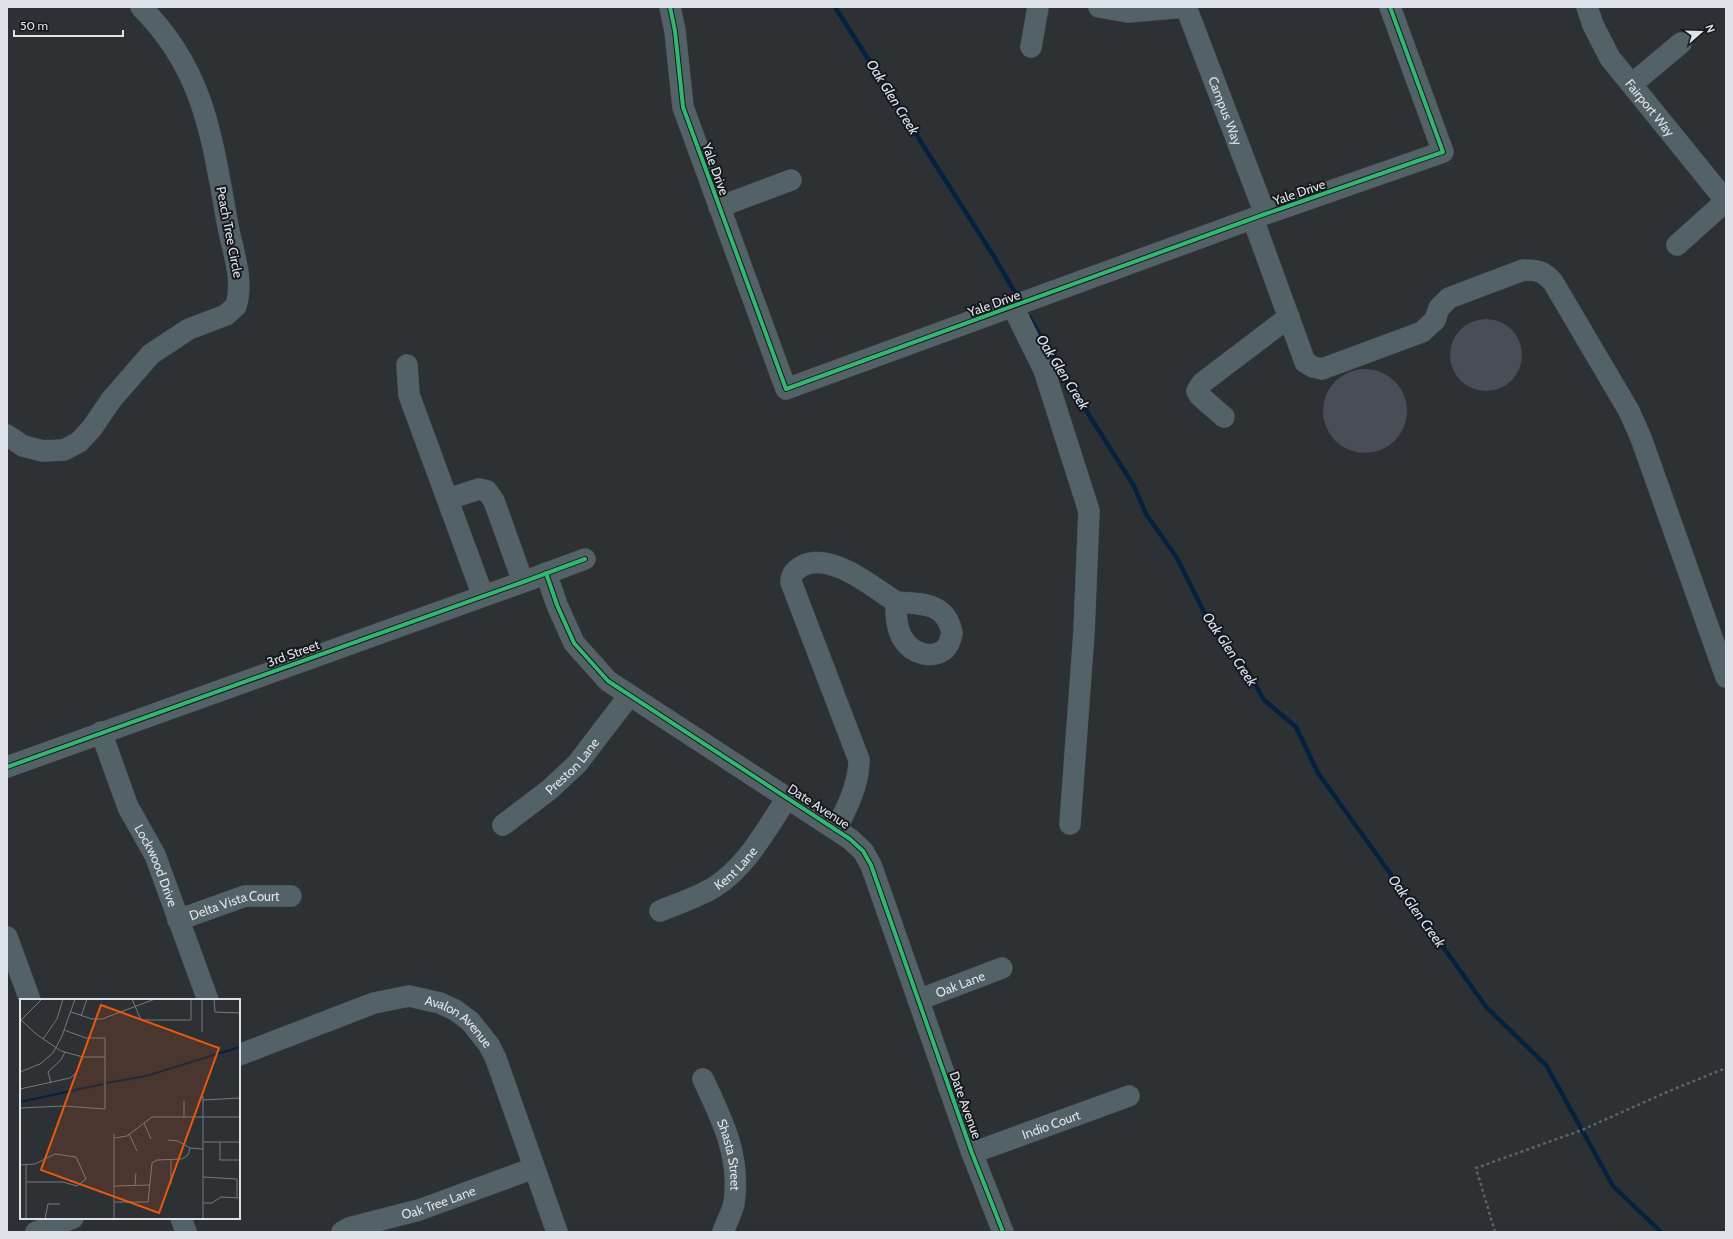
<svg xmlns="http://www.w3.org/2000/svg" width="1733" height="1239" font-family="Cabin,sans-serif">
<rect width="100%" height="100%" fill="#2e3134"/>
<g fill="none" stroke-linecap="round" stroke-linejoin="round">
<g stroke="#042140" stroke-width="4.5">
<path d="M835,7L993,255L1019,299"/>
<path d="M1029,317L1056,363L1134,486L1146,514L1177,558L1209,622L1229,651L1246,668L1264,700L1296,727L1318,773L1487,1008L1546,1065L1613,1186L1661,1232"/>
</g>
</g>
<g fill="#474e56">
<circle cx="1486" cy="355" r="36"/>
<circle cx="1365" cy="411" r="42"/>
</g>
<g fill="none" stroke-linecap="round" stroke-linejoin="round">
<defs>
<g id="minor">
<path d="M670,7L675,31L683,107L786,389L1265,214L1443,152L1390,7"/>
<path d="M1099,7L1128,12L1185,7"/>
<path id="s1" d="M1186,7L1265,214"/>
<path id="s2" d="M1587,7L1593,25L1610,58L1726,201"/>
<path d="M1031,47L1038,7"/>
<path d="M1632,84L1681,43"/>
<path d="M719,207L791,180"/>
<path d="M1253,219L1305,362L1313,367L1322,369L1422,332L1435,320L1439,308L1449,298L1523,270C1538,270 1543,271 1553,282L1629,411L1641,438L1726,677"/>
<path d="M1677,245L1726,201"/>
<path d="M1013,307L1044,370L1089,511L1084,632L1070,824"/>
<path d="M407,365L409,395L483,596"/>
<path d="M1224,417L1200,396L1197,391L1202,383L1289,317"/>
<path d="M7,435L23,446L43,451L64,450L79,442L92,428L111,400L151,354L189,329L226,315L236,306C244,279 233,253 228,226C212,140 206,72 141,7"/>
<path d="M448,499L479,489L487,491L494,501L523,582"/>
<path d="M546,573L557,605L574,643L608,681L850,839L863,851L871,865L972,1153L1003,1232"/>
<path id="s3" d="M101,732L128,807L155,855L208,1000"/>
<path d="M7,767L523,582L585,559"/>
<path id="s4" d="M503,825L549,790L577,764L629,696"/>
<path d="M836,829C847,808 859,784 859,760L791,582C791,574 795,570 802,566C830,551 873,587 896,602C896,614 896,628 903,639C911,653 933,661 946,648C949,644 951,638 952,633C946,602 922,604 896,602"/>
<path id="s5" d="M660,911C679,903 699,897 716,886C748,865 767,828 787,798"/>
<path id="s6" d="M178,920L245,896H291"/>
<path d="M7,937L30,1000"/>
<path id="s7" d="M918,1000L1002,968"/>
<path id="s8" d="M239,1055L374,1003L409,996L440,1003L455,1010L470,1021L489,1045L496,1059L557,1232"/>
<path id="s9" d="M703,1079C722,1119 741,1157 734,1203C732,1213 726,1223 723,1232"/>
<path id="s10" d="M972,1153L1129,1096"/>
<path d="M181,1218L186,1232"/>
<path d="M36,1232L73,1218"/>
<path id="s11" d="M342,1232L349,1228L419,1210L534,1168"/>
</g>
</defs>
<use href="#minor" stroke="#4b4d50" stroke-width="22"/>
<path stroke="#5a6468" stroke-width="2.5" stroke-dasharray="3 3" stroke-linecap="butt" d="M1495,1232L1476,1168L1582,1130L1667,1092L1726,1068"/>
<use href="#minor" stroke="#536267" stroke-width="21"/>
<defs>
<g id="cycleway">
<path d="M670,7L675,31L683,107L786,389L1265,214L1443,152L1390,7"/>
<path d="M546,573L557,605L574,643L608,681L850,839L863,851L871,865L972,1153L1003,1232"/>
<path d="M7,767L523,582L585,559"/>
</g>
</defs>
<use href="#cycleway" stroke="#15181c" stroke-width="6"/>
<use href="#cycleway" stroke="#33b770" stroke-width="4"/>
</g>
<g text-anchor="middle" stroke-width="4" stroke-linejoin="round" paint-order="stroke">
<g font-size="13" fill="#dfe3e9" stroke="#15181c">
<text dy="5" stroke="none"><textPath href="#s2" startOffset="120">Fairport Way</textPath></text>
<text dy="5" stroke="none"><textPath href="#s1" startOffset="111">Campus Way</textPath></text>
<text transform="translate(716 169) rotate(70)" y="5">Yale Drive</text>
<text transform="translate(1299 192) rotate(-19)" y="5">Yale Drive</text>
<text transform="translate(230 232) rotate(79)" y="5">Peach Tree Circle</text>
<text transform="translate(994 303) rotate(-20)" y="5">Yale Drive</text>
<text transform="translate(293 653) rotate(-20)" y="5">3rd Street</text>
<text dy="5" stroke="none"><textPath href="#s4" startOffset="91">Preston Lane</textPath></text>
<text transform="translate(819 806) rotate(33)" y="5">Date Avenue</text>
<text dy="5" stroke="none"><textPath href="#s3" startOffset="145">Lockwood Drive</textPath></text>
<text dy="5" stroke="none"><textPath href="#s5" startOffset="88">Kent Lane</textPath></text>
<text dy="5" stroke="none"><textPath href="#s6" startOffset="59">Delta Vista Court</textPath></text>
<text dy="5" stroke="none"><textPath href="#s7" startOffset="45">Oak Lane</textPath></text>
<text dy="5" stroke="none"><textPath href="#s8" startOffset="238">Avalon Avenue</textPath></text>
<text transform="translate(966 1105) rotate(70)" y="5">Date Avenue</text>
<text dy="5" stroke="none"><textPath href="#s10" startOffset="84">Indio Court</textPath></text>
<text dy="5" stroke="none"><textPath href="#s9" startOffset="81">Shasta Street</textPath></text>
<text dy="5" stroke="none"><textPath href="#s11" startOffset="101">Oak Tree Lane</textPath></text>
</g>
<g font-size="14" font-style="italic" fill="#dae5f2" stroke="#15181c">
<text transform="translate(893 97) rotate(58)" y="5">Oak Glen Creek</text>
<text transform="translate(1063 372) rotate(58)" y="5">Oak Glen Creek</text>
<text transform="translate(1230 649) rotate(56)" y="5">Oak Glen Creek</text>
<text transform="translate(1417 911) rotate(54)" y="5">Oak Glen Creek</text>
</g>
</g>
<g transform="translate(20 999)">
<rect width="220" height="220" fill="#2e3134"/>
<path fill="none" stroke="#042140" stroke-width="2" d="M87,84L126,77L220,48M0,103L83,85"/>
<path fill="none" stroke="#75787c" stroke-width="1" d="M112,0L121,21H171V0M194,0L195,13L220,14M51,13L72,20H82L135,0M61,17L67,0M0,20L16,35L41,52L63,58H85M1,21L22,0M182,33V0M23,40L37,20L43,0M0,73L20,65L33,54L42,37L55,0M31,84L28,73L41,61L45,53M0,90L50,79L56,74L63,58M183,97V220M183,101L220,99M0,109L43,107L85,110V39H66L44,31M164,118V102M124,124L131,140M109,135L117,152M95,139L107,137L132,118H220M148,141L158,142L170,149L183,150M183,143H220M200,143V161H220M151,161V185M6,165V220M0,166L15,165L35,155L56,158L66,180L57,187L43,183H6M183,178L217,180V198M115,186L116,174M94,187L130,186M94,203H128L132,164L137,161L162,160L168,156L170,149M183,204H192L201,198L220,199M25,220L28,205H40M94,220V135"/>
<path fill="#e8590c" fill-opacity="0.15" stroke="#e8590c" stroke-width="2" d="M81,6L199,49L139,214L21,171Z"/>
<rect width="220" height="220" fill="none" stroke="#dfe3e9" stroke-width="2"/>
</g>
<rect width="1733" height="1239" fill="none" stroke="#dfe3e9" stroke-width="16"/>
<g transform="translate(1701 32) rotate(70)" stroke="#15181c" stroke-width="3" paint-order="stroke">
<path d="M0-3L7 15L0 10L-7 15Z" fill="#dfe3e9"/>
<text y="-6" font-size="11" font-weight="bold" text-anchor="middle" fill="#dfe3e9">N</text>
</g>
<path d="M14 30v6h109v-6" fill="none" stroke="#dfe3e9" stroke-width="2"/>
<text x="20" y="30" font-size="12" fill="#dfe3e9" stroke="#15181c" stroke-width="3" paint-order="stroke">50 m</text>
</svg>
